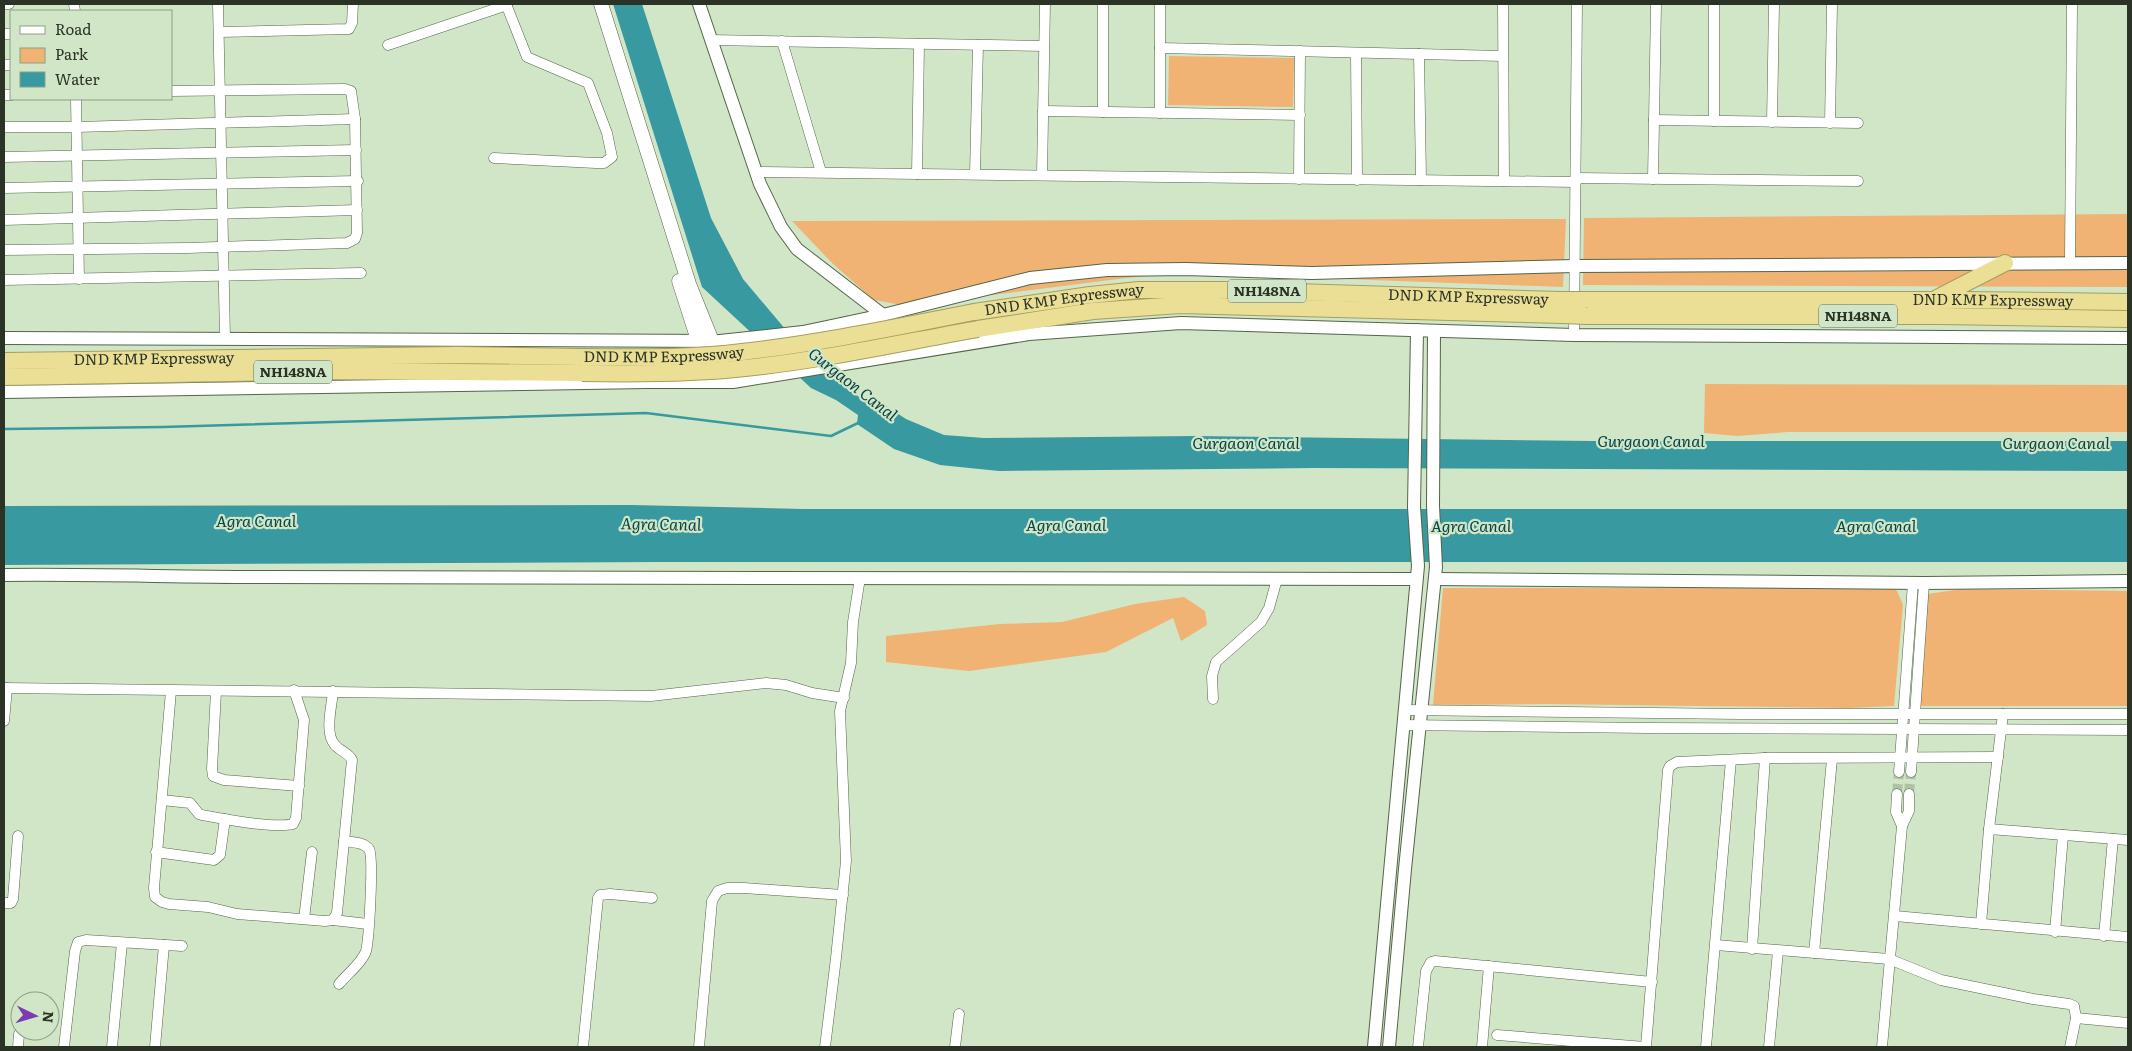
<svg xmlns="http://www.w3.org/2000/svg" width="2132" height="1051" font-family="Literata,serif">
<rect width="100%" height="100%" fill="#d1e6c6"/>
<g fill="#f0b373">
<path d="M1169,56L1294,58L1293,107L1168,105Z"/>
<path d="M2128,214V287L1583,285L1584,218Z"/>
<path d="M1566,219L1563,287L1183,273L1126,278L907,306L874,300L833,264L792,221Z"/>
<path d="M1705,384L2128,385V432H1788L1737,436L1704,433Z"/>
<path d="M1443,588H1893L1897,591L1903,605L1894,706L1848,708L1546,704L1433,705Z"/>
<path d="M1961,589L2128,591V706H1919L1928,594Z"/>
<path d="M1184,597L1205,611L1207,625L1181,641L1173,618L1106,652L969,671L886,662V636L1000,624L1062,622L1135,604Z"/>
</g>
<g fill="#3899a1">
<path d="M613,4H642L711,218L743,279L786,330L845,387L862,399L883,404L906,419L944,435L984,438L1195,436L1592,441H2128V471L1312,468L999,471L940,465L894,449L857,424L858,415L836,400L811,388L702,287Z"/>
<path d="M631,505L803,509H2128V562H660L4,565V506Z"/>
</g>
<g fill="none" stroke-linecap="round" stroke-linejoin="round">
<path stroke="#3899a1" stroke-width="2.5" d="M4,429L163,427L646,413L831,436L858,423"/>
<g stroke="#b0c2a6" stroke-width="10" stroke-dasharray="10 5" stroke-linecap="butt">
<path d="M1897,794L1899,772"/>
<path d="M1909,794L1911,772"/>
</g>
<defs>
<g id="minor">
<path d="M4,4H9"/>
<path d="M74,4L75,11"/>
<path d="M218,4L225,338"/>
<path d="M1103,4V112"/>
<path d="M1503,4L1504,181"/>
<path d="M219,32L349,29L352,23L353,4"/>
<path d="M4,34H11"/>
<path d="M711,40L1044,46"/>
<path d="M782,41L821,172"/>
<path d="M388,45L507,5"/>
<path d="M1160,48L1503,56"/>
<path d="M1356,53L1357,180"/>
<path d="M1419,54L1421,180"/>
<path d="M4,65H11"/>
<path d="M4,95H11"/>
<path d="M76,99L79,279"/>
<path d="M1043,111L1300,115"/>
<path d="M1160,113V4"/>
<path d="M1654,120L1858,123"/>
<path d="M1714,121V4"/>
<path d="M1772,122L1774,4"/>
<path d="M1830,123L1832,4"/>
<path d="M4,127H77L355,119"/>
<path d="M4,157L356,150"/>
<path d="M494,158L596,163H604L612,157L607,133L588,83L527,57L506,4"/>
<path d="M756,172L1576,182"/>
<path d="M917,174L919,44"/>
<path d="M975,174L978,45"/>
<path d="M1042,175L1045,4"/>
<path d="M1576,178L1858,181"/>
<path d="M1299,179L1300,51"/>
<path d="M1653,179L1656,4"/>
<path d="M4,188L358,181"/>
<path d="M4,220L357,210"/>
<path d="M4,250L187,248L347,243L355,239L357,233L355,119L351,91L345,89L171,91"/>
<path d="M2070,262L2072,4"/>
<path d="M4,280L361,273"/>
<path d="M1574,335L1577,4"/>
<path d="M4,688L651,696L766,683L786,685L812,693L844,698"/>
<path d="M171,691L154,888L155,897L162,902L169,904L208,907L237,914L325,921L333,920L337,913L352,760C349,753 340,751 335,745C324,733 332,706 333,691"/>
<path d="M216,691L212,769L213,776L224,780L299,786"/>
<path d="M1213,699L1212,676L1216,662L1261,622L1269,608L1277,579"/>
<path d="M1404,710L1740,714H2128"/>
<path d="M4,721L7,688"/>
<path d="M1403,725L1648,728L2128,730"/>
<path d="M1899,772L1913,583"/>
<path d="M1911,772L1924,583"/>
<path d="M1897,794L1896,812L1902,826"/>
<path d="M162,800L190,803L199,814L202,815C223,819 275,829 293,824L296,818L304,720L294,690"/>
<path d="M1989,829L2128,840"/>
<path d="M156,852L214,860L220,855L225,819"/>
<path d="M4,903H11L13,899L18,836"/>
<path d="M1895,916L2128,937"/>
<path d="M304,919L312,852"/>
<path d="M333,920L368,924"/>
<path d="M1981,924L1989,829L2003,714"/>
<path d="M2055,932L2063,835"/>
<path d="M2104,936L2113,839"/>
<path d="M1716,945L1889,959L1941,980L2033,999L2069,1004L2074,1006L2076,1018L2070,1047"/>
<path d="M1752,949L1765,758"/>
<path d="M1814,953L1832,759"/>
<path d="M339,984C347,974 362,963 366,951C369,939 374,857 369,849C364,842 352,842 344,841"/>
<path d="M2076,1018L2128,1023"/>
<path d="M1497,1035L1645,1047"/>
<path d="M18,1047L19,1034"/>
<path d="M64,1047L75,951L78,942L86,940L182,946"/>
<path d="M112,1047L122,943"/>
<path d="M155,1047L164,945"/>
<path d="M583,1047L598,898L600,895L610,894L652,898"/>
<path d="M699,1047L712,901L718,891L727,888H744L843,895"/>
<path d="M825,1047L836,958L846,861L840,711L851,663L853,622L860,578"/>
<path d="M955,1047L959,1014"/>
<path d="M1418,1047L1426,971L1431,962L1435,961L1652,982"/>
<path d="M1482,1047L1489,966"/>
<path d="M1646,1047L1668,770L1670,766L1677,762L1765,758L1998,757"/>
<path d="M1706,1047L1731,760"/>
<path d="M1769,1047L1778,951"/>
<path d="M1882,1047L1902,826L1909,811V794"/>
</g>
<g id="tertiary">
<path d="M699,4L760,184L781,227L797,249L883,315"/>
<path d="M4,338L720,341L803,332L883,315L1030,278L1107,270L1186,269L1312,273L1574,266L2128,263"/>
<path d="M4,392L647,382H733L1029,334L1181,323L1574,335L2128,338"/>
<path d="M4,575C91,574 179,577 266,577C650,576 1033,580 1416,579"/>
<path d="M1435,579L1924,583L2128,581"/>
<path d="M1374,1047L1418,566L1414,507L1417,330"/>
<path d="M1389,1047L1405,869L1436,567L1433,506L1434,331"/>
</g>
<g id="secondary">
<path d="M601,4L689,284L712,341"/>
<path d="M679,281L698,340"/>
</g>
<g id="trunk">
<path d="M1937,298L2005,263"/>
<path id="s1" d="M1584,300H1962L2128,302"/>
<path id="s2" d="M974,312L1090,295L1139,290H1227L1561,300"/>
<path d="M1587,316H1939L2128,319"/>
<path d="M978,329L1093,311L1180,305L1562,315"/>
<path id="s3" d="M4,361L457,355L580,357"/>
<path d="M4,377L346,371L582,373"/>
</g>
</defs>
<use href="#minor" stroke="#54654a" stroke-width="11"/>
<use href="#tertiary" stroke="#54654a" stroke-width="14"/>
<use href="#secondary" stroke="#54654a" stroke-width="15"/>
<use href="#trunk" stroke="#a59e5e" stroke-width="18"/>
<use href="#minor" stroke="#fff" stroke-width="10"/>
<use href="#tertiary" stroke="#fff" stroke-width="12"/>
<use href="#secondary" stroke="#fff" stroke-width="14"/>
<use href="#trunk" stroke="#ebdf96" stroke-width="16"/>
<defs>
<g id="trunk-bridge">
<path d="M1561,300H1584"/>
<path d="M1562,315L1587,316"/>
<path id="s4" d="M580,357C634,357 688,359 742,352C820,343 897,327 974,312"/>
<path d="M582,373C636,374 691,374 745,368C823,360 900,343 978,329"/>
</g>
</defs>
<use href="#trunk-bridge" stroke="#a59e5e" stroke-width="18" stroke-linecap="butt"/>
<use href="#trunk-bridge" stroke="#ebdf96" stroke-width="16"/>
</g>
<g text-anchor="middle" stroke-width="4.5" stroke-linejoin="round" paint-order="stroke">
<g fill="#d1e6c6" stroke="#5d6957" stroke-width="1">
<rect x="1228" y="279.5" width="78" height="23" rx="4"/>
<rect x="1819" y="304.5" width="78" height="23" rx="4"/>
<rect x="254" y="360.5" width="78" height="23" rx="4"/>
</g>
<g font-size="14" font-weight="bold" fill="#2b3327">
<text x="1267" y="296">NH148NA</text>
<text x="1858" y="321">NH148NA</text>
<text x="293" y="377">NH148NA</text>
</g>
<g font-size="15" fill="#2b3327" stroke="#d1e6c6">
<text dy="5" stroke="none"><textPath href="#s2" startOffset="496">DND KMP Expressway</textPath></text>
<text dy="5" stroke="none"><textPath href="#s2" startOffset="91">DND KMP Expressway</textPath></text>
<text dy="5" stroke="none"><textPath href="#s1" startOffset="409">DND KMP Expressway</textPath></text>
<text dy="5" stroke="none"><textPath href="#s4" startOffset="84">DND KMP Expressway</textPath></text>
<text dy="5" stroke="none"><textPath href="#s3" startOffset="150">DND KMP Expressway</textPath></text>
</g>
<g font-size="16" font-style="italic" fill="#094449" stroke="#d1e6c6">
<text transform="translate(853 384) rotate(38)" y="6">Gurgaon Canal</text>
<text x="1651" y="447">Gurgaon Canal</text>
<text x="1246" y="449">Gurgaon Canal</text>
<text x="2056" y="449">Gurgaon Canal</text>
<text x="256" y="527">Agra Canal</text>
<text transform="translate(661 524) rotate(1)" y="6">Agra Canal</text>
<text x="1066" y="531">Agra Canal</text>
<text x="1471" y="532">Agra Canal</text>
<text x="1876" y="532">Agra Canal</text>
</g>
</g>
<rect width="2132" height="1051" fill="none" stroke="#2b3327" stroke-width="10"/>
<rect x="10" y="10" width="162" height="90" fill="#d1e6c6" stroke="#8f9e86"/>
<rect x="20" y="26" width="25" height="8" fill="#ffffff" stroke="#8f9e86"/>
<text x="55" y="35" font-size="15" fill="#2b3327">Road</text>
<rect x="20" y="48" width="25" height="15" fill="#f0b373" stroke="#8f9e86"/>
<text x="55" y="60" font-size="15" fill="#2b3327">Park</text>
<rect x="20" y="72" width="25" height="15" fill="#3899a1" stroke="#8f9e86"/>
<text x="55" y="85" font-size="15" fill="#2b3327">Water</text>
<g transform="translate(35 1016) rotate(95)"><circle r="24" fill="#d1e6c6" stroke="#8f9e86"/>
<path d="M0-4L9 19L0 12L-9 19Z" fill="#7c3cb1"/>
<text y="-8" font-size="14" font-weight="bold" text-anchor="middle" fill="#2b3327">N</text>
</g>
</svg>
